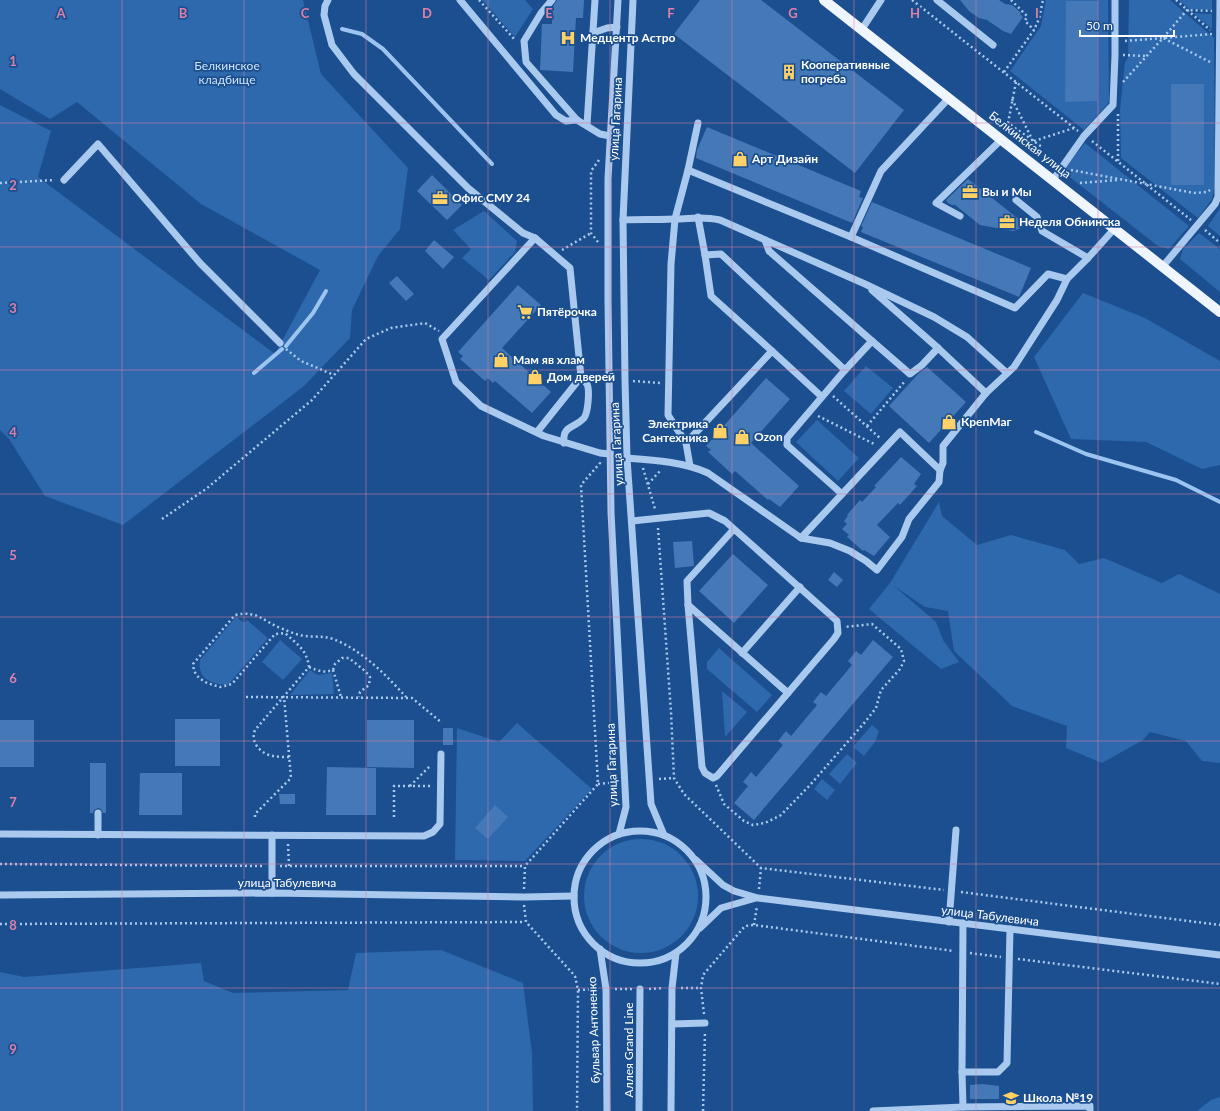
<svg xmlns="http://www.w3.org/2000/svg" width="1220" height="1111" font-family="Lato,sans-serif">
<rect width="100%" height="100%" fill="#1b4f8f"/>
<g fill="#2e69ad">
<path d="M0,0H303L321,74L408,168L400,229L378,256L352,310L350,338L304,386L123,525L45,496L9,439L0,430V105L51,131L38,177L275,354L320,270L201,204L77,102L50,119L0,89Z"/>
<path d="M482,0H525L533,9L515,37Z"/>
<path d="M1046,0H1108L1109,100L1107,105L1084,130L1010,71L1041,26Z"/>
<path d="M1129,0H1170L1214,38L1215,186L1212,199L1198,218L1121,158L1120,110L1125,62L1128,58Z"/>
<path d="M1179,0H1212V10L1189,9Z"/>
<path d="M1193,13L1212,14V29Z"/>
<path d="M1085,143L1189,226L1169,249L1158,246L1067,175L1065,167Z"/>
<path d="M1220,206V236L1208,226L1219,210Z"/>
<path d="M484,211L517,241L515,252L489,280L462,258L471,249L453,230Z"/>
<path d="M1199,233L1220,249V292L1180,259L1183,249Z"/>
<path d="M1083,293L1145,318L1220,361V465L1202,469L1146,442L1071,439L1034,357Z"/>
<path d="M866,366L893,388L871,414L844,391Z"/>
<path d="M817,420L859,458L838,481L796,442Z"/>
<path d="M939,502L942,516L977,545L1011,535L1065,550L1079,564L1104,558L1162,583L1179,574L1220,594V763L1202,761L1186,741L1150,732L1143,740L1102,763L1066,748L1067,726L1012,706L954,651L948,611L925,607L894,586L936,622L943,640L959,662L941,669L869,609L890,583Z"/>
<path d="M236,617L244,623L247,620L268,638L228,685C212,684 197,679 200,660Z"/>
<path d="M280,640L302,659L283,680L262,662Z"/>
<path d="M719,648L772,695L757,712L707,669V662Z"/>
<path d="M310,670L318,675L332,673L334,694L290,695Z"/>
<path d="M722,691L747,712L725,737Z"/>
<path d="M517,723L592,789L525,861L455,860L457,728L499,742Z"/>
<path d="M872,725L879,731L875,742L864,756L853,747Z"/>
<path d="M847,754L857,763L840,784L829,774Z"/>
<path d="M822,779L835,790L827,800L814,789Z"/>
<circle cx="641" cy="896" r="57"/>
<path d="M441,950L523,983L532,1053L533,1111H0V972L24,977L201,963L204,981L233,993L348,990L356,953Z"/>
<path d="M1220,1097V1111H1197L1211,1100Z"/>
</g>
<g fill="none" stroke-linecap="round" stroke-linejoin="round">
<g stroke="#9cc4f0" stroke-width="4">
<path d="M342,29L362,34L383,49L492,164"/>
<path d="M286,346L313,313L326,291"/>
<path d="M254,373L282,349"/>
<path d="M1036,432L1086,454L1176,480L1220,502"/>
</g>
</g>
<g fill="#4478b7">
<path d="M557,0H584L583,18H576L573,72L540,70L542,24H552V8Z"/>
<path d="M700,0H761L904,110L855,173L674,34Z"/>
<path d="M960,0H999L1005,4L1012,5L1021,13L1020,14L1023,17L1011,34L1003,31L987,20L979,18L969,11Z"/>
<path d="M1066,1H1098L1097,101L1065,102Z"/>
<rect x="1171" y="84" width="33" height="101"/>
<path d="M707,127L861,191L859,197L863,198L852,223L696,158L697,150Z"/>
<path d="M432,175L462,205L447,220L417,191Z"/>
<path d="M968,179L1021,221V228L1013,231L980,225L955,205H952L948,203L946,200Z"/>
<path d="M872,202L1031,268L1019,297L861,232L863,227L861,226Z"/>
<path d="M434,240L454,257L443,269L425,251Z"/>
<path d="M397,276L414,294L406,301L389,283Z"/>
<path d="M518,285L541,305L502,348L551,392L532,413L495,381L493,383L488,378L485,381L460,359L463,356L458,352Z"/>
<path d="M927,367L966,402L929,443L889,406L919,373Z"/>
<path d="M766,378L790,399L751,443L799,486L780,507L769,499L768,500L735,471L732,474L708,452L711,450L706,446Z"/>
<path d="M901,457L921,474L914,484L917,486L900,505L898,503L877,525L890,537L874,556L864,550L863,551L847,537L849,535L842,529L847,524L844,521L848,516L847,515L860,500L862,502L876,487L874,486Z"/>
<path d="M692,541L694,566L675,568L673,542Z"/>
<path d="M733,554L768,585L734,623L699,591Z"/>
<path d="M834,572L843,580L837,587L828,580Z"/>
<path d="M873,640L893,657L754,820L734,803L748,786L743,782L751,772L756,777L783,745L778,741L786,731L791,736L817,705L813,702L821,692L826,696L852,665L848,661L856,651L861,655Z"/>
<rect x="175" y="719" width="45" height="47"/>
<rect x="0" y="720" width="34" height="47"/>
<path d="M367,720H414V768L367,767Z"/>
<rect x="443" y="728" width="10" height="17"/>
<path d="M90,763H106V813H103L101,809L98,808L94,810L93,813H90Z"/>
<path d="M327,767L376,768V815H326Z"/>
<path d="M140,773H182V815H139Z"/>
<path d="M279,794H295V804H280Z"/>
<path d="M495,805L508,817L488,839L475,828Z"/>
<path d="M983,1084L999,1086V1099H970V1085Z"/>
</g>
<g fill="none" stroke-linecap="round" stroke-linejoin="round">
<g stroke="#a9c9ee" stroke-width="2.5" stroke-dasharray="2 3" stroke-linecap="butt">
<path d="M479,0L515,40"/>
<path d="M912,0L1078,131"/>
<path d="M1011,0L1027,16L1025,21L1034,30"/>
<path d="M1176,0L1210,30"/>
<path d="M1125,41L1163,38"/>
<path d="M1123,55L1146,56"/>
<path d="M1210,62L1163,38L1212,34"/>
<path d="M1004,72L1034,30L1039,19L1043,0"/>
<path d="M1016,82L1008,123L1042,147"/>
<path d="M1123,82L1163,38L1187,10L1212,11"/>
<path d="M1012,99L1033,141"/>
<path d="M1118,114V161"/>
<path d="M1034,141L1074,128"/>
<path d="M1092,141L1191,220"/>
<path d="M1071,170L1194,193L1207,192L1210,190"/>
<path d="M0,183L55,180"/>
<path d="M1080,183L1117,180"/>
<path d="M1205,230L1220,243"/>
<path d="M598,242L591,233V171L599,160"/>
<path d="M562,250L591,233"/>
<path d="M286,349L301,361L334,375"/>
<path d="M633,381L660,383"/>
<path d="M833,396L881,439"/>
<path d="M818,416L876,445"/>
<path d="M867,426L905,381"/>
<path d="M643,468L655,509"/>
<path d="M648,484L660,471"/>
<path d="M162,519L206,489L312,400L366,339L391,328L425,323L439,331"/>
<path d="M658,528L671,712L674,778L684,794L761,868L944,890"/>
<path d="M309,667C318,671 324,673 333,670L335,664L342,658H349L365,671L370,677L369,685L360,692L359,697"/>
<path d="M333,670L341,697"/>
<path d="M246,697L412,698L442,723"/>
<path d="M289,757C284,757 278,757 273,756C261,754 250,743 255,730L309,667C307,650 297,644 285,633L275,634L232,684L220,687L207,683L199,678L194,671L193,664L235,615C259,610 263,622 283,629C288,631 294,634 300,635C311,638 322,635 333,639C362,650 386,675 406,697"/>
<path d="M659,779L674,778"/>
<path d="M598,784L616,782"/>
<path d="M716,785L724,804L744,821L753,825L765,823L781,815L810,785L865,722L876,708L881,690L900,669L904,661L901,649L872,624L845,627"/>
<path d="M410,786L431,765"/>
<path d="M255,817V814L291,778L284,697"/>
<path d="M394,817V786H433"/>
<path d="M288,844L289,866"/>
<path d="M0,864L263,866"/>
<path d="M280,866H525"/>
<path d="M524,889L525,866L598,784L581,485L600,463V461"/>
<path d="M759,889L761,868"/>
<path d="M961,892L1220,925"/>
<path d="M524,905L526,922L575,976L578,990L577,1111"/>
<path d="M0,924L525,922"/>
<path d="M754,925L757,906"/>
<path d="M970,953L1001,957"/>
<path d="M1018,959L1220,984"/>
<path d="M681,988H701"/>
<path d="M615,989H632"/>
<path d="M649,989L664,988"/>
<path d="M578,990L598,989"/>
<path d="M704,1014L701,988L703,975L745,926L754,925L954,951"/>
<path d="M703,1111L705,1031"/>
</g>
<g stroke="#a9c9ee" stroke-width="7">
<path d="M328,0L325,6L324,15L332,45L354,74L468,188L523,233L535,238"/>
<path d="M460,0L556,115L566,121L577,120"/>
<path d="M552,0L541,13L524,41L526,62L577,120L600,134L610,136"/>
<path d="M618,0L608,179V301L611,512L626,807L619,834"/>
<path d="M633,0L623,220L625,380L627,458L651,804L664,835"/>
<path d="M937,0L993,45"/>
<path d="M862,29L881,0"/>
<path d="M593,33L607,28L617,27"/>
<path d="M698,123L688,170L851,237L1015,308L1048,274L1067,279"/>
<path d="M587,125L595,0"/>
<path d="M688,170L675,219L671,264L668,415L686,443L690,466"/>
<path d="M64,180L98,144L200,263L280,343"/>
<path d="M1053,180L1084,136L1113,105L1115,55V0"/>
<path d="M1016,200L1037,217L1042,231L1088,258"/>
<path d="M960,216L936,203L1002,139"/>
<path d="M698,217L705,255L711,296L772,351"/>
<path d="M623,220C639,219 656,220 673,219C691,219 701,216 720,220L865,284L934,317L967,337L1007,373"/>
<path d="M851,237L881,171L949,98"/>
<path d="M765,240L769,251L872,341L845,370L787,438V445L842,494"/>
<path d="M705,255L721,254L845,370"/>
<path d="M1163,266L1215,204L1218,197L1220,0"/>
<path d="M872,290L938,348"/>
<path d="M872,341L910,374L922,365L938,348L986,393"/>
<path d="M537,432L581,377L570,268L535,238L442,339L456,382L481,406L544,436L600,453L610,454"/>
<path d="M564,443C562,425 574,429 584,418C588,413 590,390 587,384C585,382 583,379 581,377"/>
<path d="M686,443L772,351L821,396"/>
<path d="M627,458C654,460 684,462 708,473L801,538L830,543L850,551L866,561L877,570L902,537L909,519L939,482L940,470L943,463V446L986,393L1014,367L1057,300L1067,279L1088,258L1115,228"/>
<path d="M632,521L709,513L725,521L734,529L837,621L838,633L834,639L717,776L713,778L705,773L702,767L688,605L687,581L734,529"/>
<path d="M801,538L900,432L940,470"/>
<path d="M688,605L788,693"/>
<path d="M742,653L800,587"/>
<path d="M98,813V835"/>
<circle cx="640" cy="897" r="66"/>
<path d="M0,834L424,836L433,832L440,824L441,754"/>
<path d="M272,835V893"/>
<path d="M696,860L723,885L734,891L758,898L1220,955"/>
<path d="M0,895L272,893L524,897L574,896"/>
<path d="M949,922L956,830"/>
<path d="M963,923L962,1072H998L1007,1063L1010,929"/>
<path d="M700,928L721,908L756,898"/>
<path d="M600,949L606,989L607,1111"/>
<path d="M672,1024L705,1023"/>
<path d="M962,1072L963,1107"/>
<path d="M639,1111L640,989"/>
<path d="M671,1111L672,988L676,953"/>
<path d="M873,1111L963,1107L1090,1106V1111"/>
</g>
<path stroke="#f0f6ff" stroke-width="10" d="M824,0L1220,312"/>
</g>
<path fill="none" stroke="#dd80a5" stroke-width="1" stroke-opacity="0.55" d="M122,0V1111M244,0V1111M366,0V1111M488,0V1111M610,0V1111M732,0V1111M854,0V1111M976,0V1111M1098,0V1111M0,123H1220M0,247H1220M0,370H1220M0,494H1220M0,617H1220M0,741H1220M0,864H1220M0,988H1220"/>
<defs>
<symbol id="hospital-bare" viewBox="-9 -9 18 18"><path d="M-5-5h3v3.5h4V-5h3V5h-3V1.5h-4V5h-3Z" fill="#ffd166" stroke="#1b4f8f" stroke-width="2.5" paint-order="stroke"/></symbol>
<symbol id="building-bare" viewBox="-9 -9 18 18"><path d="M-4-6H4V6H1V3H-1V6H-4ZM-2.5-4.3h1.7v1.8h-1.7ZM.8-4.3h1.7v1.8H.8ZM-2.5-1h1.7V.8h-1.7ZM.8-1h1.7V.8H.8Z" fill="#ffd166" stroke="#1b4f8f" stroke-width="2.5" paint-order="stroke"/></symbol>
<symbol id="shop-bare" viewBox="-9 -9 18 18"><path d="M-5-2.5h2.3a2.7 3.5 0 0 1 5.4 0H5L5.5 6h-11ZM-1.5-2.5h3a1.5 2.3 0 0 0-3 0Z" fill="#ffd166" stroke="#1b4f8f" stroke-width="2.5" paint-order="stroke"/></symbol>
<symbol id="office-bare" viewBox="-9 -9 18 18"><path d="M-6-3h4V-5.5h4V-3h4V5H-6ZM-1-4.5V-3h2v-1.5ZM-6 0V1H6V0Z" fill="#ffd166" stroke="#1b4f8f" stroke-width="2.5" paint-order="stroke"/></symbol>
<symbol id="supermarket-bare" viewBox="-9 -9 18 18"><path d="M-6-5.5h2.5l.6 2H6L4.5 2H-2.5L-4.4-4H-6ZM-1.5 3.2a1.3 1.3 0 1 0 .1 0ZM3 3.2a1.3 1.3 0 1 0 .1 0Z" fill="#ffd166" stroke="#1b4f8f" stroke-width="2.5" paint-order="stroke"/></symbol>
<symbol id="school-bare" viewBox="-9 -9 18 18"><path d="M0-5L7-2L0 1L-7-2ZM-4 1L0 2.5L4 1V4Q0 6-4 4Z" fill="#ffd166" stroke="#1b4f8f" stroke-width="2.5" paint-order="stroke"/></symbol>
</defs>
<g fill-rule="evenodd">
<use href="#hospital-bare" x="557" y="27" width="22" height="22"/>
<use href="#building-bare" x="778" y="61" width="22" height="22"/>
<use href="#shop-bare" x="729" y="148" width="22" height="22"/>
<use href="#office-bare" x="959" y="181" width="22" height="22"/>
<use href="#office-bare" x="429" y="187" width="22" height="22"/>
<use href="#office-bare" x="996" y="211" width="22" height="22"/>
<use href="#supermarket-bare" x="514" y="301" width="22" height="22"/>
<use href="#shop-bare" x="490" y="349" width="22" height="22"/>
<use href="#shop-bare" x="524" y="366" width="22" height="22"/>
<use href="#shop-bare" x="938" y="411" width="22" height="22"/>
<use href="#shop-bare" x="709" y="420" width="22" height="22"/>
<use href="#shop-bare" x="731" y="426" width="22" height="22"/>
<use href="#school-bare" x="1000" y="1087" width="22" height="22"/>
</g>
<g text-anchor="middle" stroke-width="3.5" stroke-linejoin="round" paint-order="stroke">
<g font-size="12" font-weight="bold" fill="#fff" stroke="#1b4f8f" text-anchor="start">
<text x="580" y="42">Медцентр Астро</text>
<text x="801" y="69">Кооперативные<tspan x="801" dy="14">погреба</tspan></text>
<text x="752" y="163">Арт Дизайн</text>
<text x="982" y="196">Вы и Мы</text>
<text x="452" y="202">Офис СМУ 24</text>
<text x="1019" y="226">Неделя Обнинска</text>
<text x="537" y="316">Пятёрочка</text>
<text x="513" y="364">Мам яв хлам</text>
<text x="547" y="381">Дом дверей</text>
<text x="961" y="426">КрепМаг</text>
<text x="708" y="428" text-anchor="end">Электрика<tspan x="708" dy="14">Сантехника</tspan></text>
<text x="754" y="441">Ozon</text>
<text x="1023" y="1102">Школа №19</text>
</g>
<g font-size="12" fill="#cfe3fa" stroke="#1b4f8f">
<text x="227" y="70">Белкинское<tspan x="227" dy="14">кладбище</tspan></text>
</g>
<g font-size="12" fill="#fff" stroke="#1b4f8f">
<text transform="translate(616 119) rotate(-87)" y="4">улица Гагарина</text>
<text transform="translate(1030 145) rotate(38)" y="4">Белкинская улица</text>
<text transform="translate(617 444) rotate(-93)" y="4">улица Гагарина</text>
<text transform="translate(612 765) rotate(-92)" y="4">улица Гагарина</text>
<text x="287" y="887">улица Табулевича</text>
<text transform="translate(990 916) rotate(7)" y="4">улица Табулевича</text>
<text transform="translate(594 1030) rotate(-92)" y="4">бульвар Антоненко</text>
<text transform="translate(629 1050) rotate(-90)" y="4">Аллея Grand Line</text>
</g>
</g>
<g font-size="13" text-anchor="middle" font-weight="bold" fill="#dd80a5" stroke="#1b4f8f" stroke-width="3.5" stroke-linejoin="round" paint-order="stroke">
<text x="61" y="18">A</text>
<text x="183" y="18">B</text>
<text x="305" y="18">C</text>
<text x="427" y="18">D</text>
<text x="549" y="18">E</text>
<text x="671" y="18">F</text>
<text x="793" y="18">G</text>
<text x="915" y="18">H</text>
<text x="1037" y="18">I</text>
<text x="13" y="66">1</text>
<text x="13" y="190">2</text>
<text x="13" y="313">3</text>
<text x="13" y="437">4</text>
<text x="13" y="560">5</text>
<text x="13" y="683">6</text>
<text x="13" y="807">7</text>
<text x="13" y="930">8</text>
<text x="13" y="1054">9</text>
</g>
<path d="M1080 30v6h94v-6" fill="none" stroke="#ffffff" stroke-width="2"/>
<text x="1086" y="30" font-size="12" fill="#ffffff" stroke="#1b4f8f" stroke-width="3" paint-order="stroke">50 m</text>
</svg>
